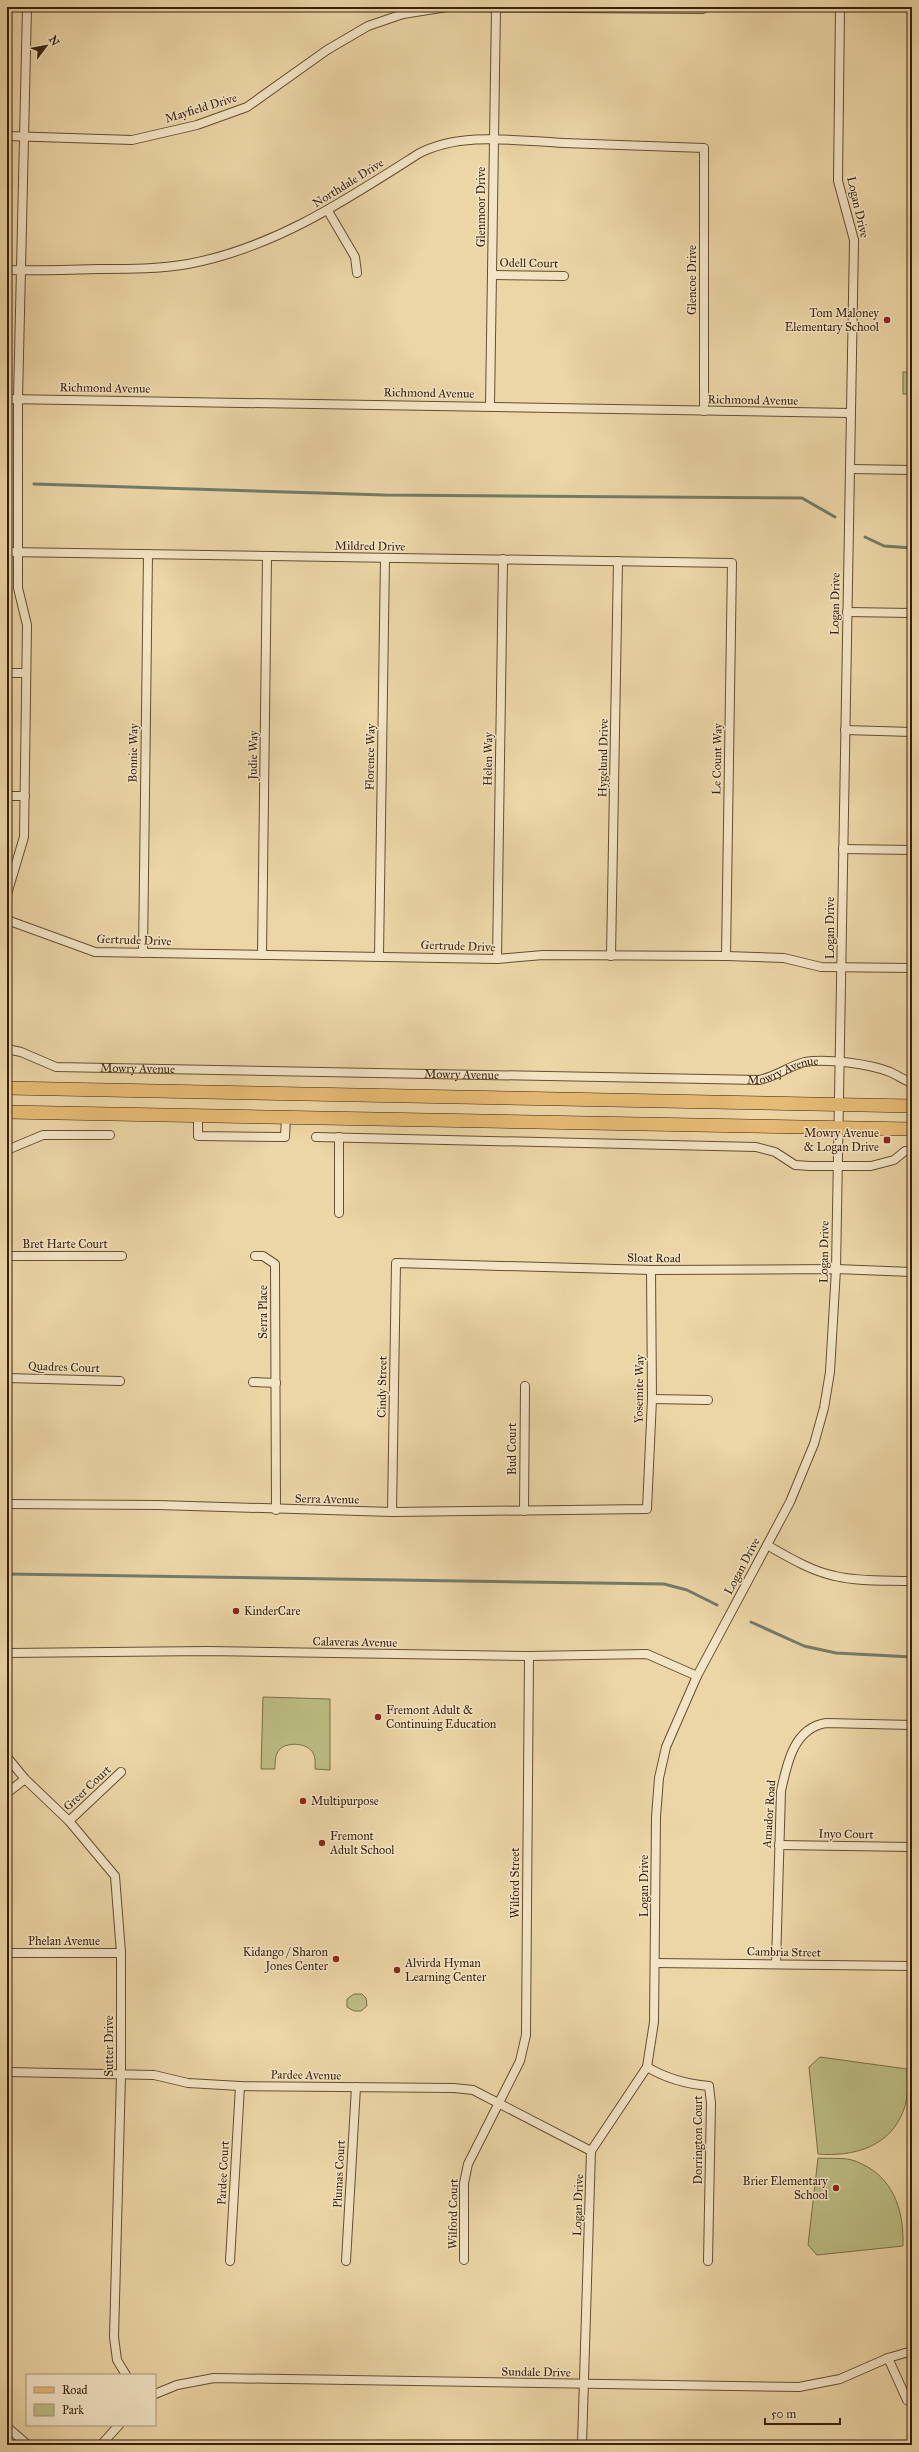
<svg xmlns="http://www.w3.org/2000/svg" width="919" height="2452" font-family="'IM FELL Great Primer',serif">
<rect width="100%" height="100%" fill="#ecd6a6"/>
<filter id="stains"><feTurbulence type="fractalNoise" baseFrequency=".005" numOctaves="4"/><feColorMatrix values="0 0 0 0 .2 0 0 0 0 .09 0 0 0 0 .02 0 0 0 .5 -.17"/></filter>
<radialGradient id="worn" r=".72"><stop offset=".6" stop-color="#630" stop-opacity="0"/><stop offset="1" stop-color="#630" stop-opacity=".3"/></radialGradient>
<g fill="#bcbd84" stroke="#7a6f48">
<rect x="903" y="372" width="9" height="22"/>
<path d="M263,1697L330,1699V1770L315,1769C315,1764 316,1758 313,1753C308,1743 287,1741 279,1750C275,1755 275,1762 275,1769H261Z"/>
<path d="M354,1994H362L366,1998L367,2006L361,2011H354L347,2007V1999Z"/>
<path d="M820,2057L907,2069C907,2083 909,2096 904,2109C891,2147 853,2157 818,2154L809,2067Z"/>
<path d="M818,2158C830,2159 845,2157 855,2161C893,2175 904,2209 903,2246L817,2255L808,2245Z"/>
</g>
<g fill="none" stroke-linecap="round" stroke-linejoin="round">
<g stroke="#727c69" stroke-width="3">
<path d="M34,484L385,495L802,498L835,517"/>
<path d="M865,537L884,546L912,548"/>
<path d="M7,1574L664,1584L687,1590L717,1605"/>
<path d="M751,1622L804,1646L836,1653L912,1657"/>
</g>
<defs>
<g id="street">
<path d="M460,7L703,9"/>
<path d="M7,136L132,140L197,125L247,107L327,50L368,26L403,14L447,7"/>
<path d="M328,211L355,257L357,273"/>
<path d="M7,270C38,271 69,270 101,269C130,269 159,269 188,264C274,248 346,200 418,154C461,131 517,141 564,143C611,145 657,146 704,148V411"/>
<path d="M493,275L564,276"/>
<path d="M7,399L850,413"/>
<path d="M490,406L496,7"/>
<path d="M850,469L912,470"/>
<path d="M7,552L732,563L726,956"/>
<path d="M847,612L912,613"/>
<path d="M7,673H26"/>
<path d="M845,730L912,732"/>
<path d="M7,796H25"/>
<path d="M843,849L912,850"/>
<path d="M7,894L24,837L27,625L18,588V399L27,7"/>
<path d="M7,920L95,952L497,959L543,955L726,956L784,958L821,967L912,968"/>
<path d="M143,953L148,554"/>
<path d="M262,955L267,556"/>
<path d="M379,956L385,558"/>
<path d="M611,956L618,561"/>
<path d="M497,959L503,559"/>
<path id="s1" d="M7,1049L21,1052L56,1067L759,1080C775,1077 789,1066 805,1062C826,1058 870,1064 890,1072C897,1075 904,1080 912,1083"/>
<path d="M198,1116V1136L285,1137L286,1117"/>
<path d="M316,1137L756,1147L775,1152L795,1165L810,1166H871L894,1160L905,1151H912"/>
<path d="M7,1150L43,1135H110"/>
<path d="M339,1213V1137"/>
<path d="M7,1256H122"/>
<path d="M255,1256H263L275,1264L276,1510"/>
<path d="M7,1378L120,1381"/>
<path d="M253,1382L276,1383"/>
<path d="M652,1399L708,1400"/>
<path d="M7,1504L158,1505L392,1512L647,1509L652,1399L651,1270"/>
<path d="M524,1511L525,1386"/>
<path d="M392,1512L396,1263L651,1270L836,1269L912,1272"/>
<path d="M767,1545C788,1557 811,1571 835,1576C860,1582 887,1580 912,1581"/>
<path d="M7,1653L208,1651L529,1656L647,1654L697,1676"/>
<path d="M7,1757L25,1779L69,1821L115,1876L121,1953V2075L114,2337L117,2360L126,2375"/>
<path d="M7,1793L25,1779"/>
<path d="M69,1821L121,1772"/>
<path d="M779,1845L912,1847"/>
<path d="M7,1953H121"/>
<path d="M655,1963L912,1966"/>
<path d="M776,1964L781,1791C787,1763 794,1728 826,1723L912,1725"/>
<path d="M647,2067C667,2079 686,2084 709,2086L711,2103L708,2261"/>
<path d="M7,2072L154,2075L188,2083L240,2086L454,2088L473,2090L591,2151"/>
<path d="M464,2260V2183L468,2164L520,2061L526,2035L529,1656"/>
<path d="M230,2261L240,2086"/>
<path d="M346,2261L356,2087"/>
<path d="M888,2358L907,2400"/>
<path d="M155,2394L177,2385L214,2378L799,2387L840,2379L888,2358L912,2351"/>
<path d="M7,2427L28,2445"/>
<path d="M101,2445L119,2425"/>
<path d="M582,2445L591,2151L647,2067L654,2022L656,1817L659,1778L666,1747L697,1676L790,1502L814,1444L824,1408L830,1372L836,1269L854,240L838,181L840,7"/>
</g>
<g id="primary">
<path d="M7,1088L912,1106"/>
<path d="M7,1112L912,1129"/>
</g>
</defs>
<use href="#street" stroke="#654e32" stroke-width="10"/>
<use href="#primary" stroke="#38210c" stroke-width="14"/>
<use href="#street" stroke="#f3e4c5" stroke-width="8"/>
<use href="#primary" stroke="#e6bb73" stroke-width="13"/>
</g>
<g fill="#8f2418" stroke="#f3e4c5" stroke-width="1.5">
<circle cx="887" cy="320" r="4"/>
<rect x="883" y="1136" width="8" height="8" rx="2"/>
<circle cx="236" cy="1611" r="4"/>
<circle cx="378" cy="1717" r="4"/>
<circle cx="303" cy="1801" r="4"/>
<circle cx="322" cy="1843" r="4"/>
<circle cx="336" cy="1959" r="4"/>
<circle cx="397" cy="1970" r="4"/>
<circle cx="836" cy="2188" r="4"/>
</g>
<g text-anchor="middle" stroke-width="3" stroke-linejoin="round" paint-order="stroke">
<g font-size="12" fill="#38210c" stroke="#f3e4c5">
<text transform="translate(201 108) rotate(-17)" y="4">Mayfield Drive</text>
<text transform="translate(348 183) rotate(-32)" y="4">Northdale Drive</text>
<text transform="translate(481 207) rotate(-90)" y="4">Glenmoor Drive</text>
<text transform="translate(858 207) rotate(77)" y="4">Logan Drive</text>
<text transform="translate(529 263) rotate(1)" y="4">Odell Court</text>
<text transform="translate(692 280) rotate(-90)" y="4">Glencoe Drive</text>
<text transform="translate(105 388) rotate(1)" y="4">Richmond Avenue</text>
<text transform="translate(429 393) rotate(1)" y="4">Richmond Avenue</text>
<text transform="translate(753 400) rotate(1)" y="4">Richmond Avenue</text>
<text transform="translate(370 546) rotate(1)" y="4">Mildred Drive</text>
<text transform="translate(835 604) rotate(-89)" y="4">Logan Drive</text>
<text transform="translate(133 753) rotate(-89)" y="4">Bonnie Way</text>
<text transform="translate(253 755) rotate(-89)" y="4">Judie Way</text>
<text transform="translate(370 757) rotate(-89)" y="4">Florence Way</text>
<text transform="translate(603 758) rotate(-89)" y="4">Hygelund Drive</text>
<text transform="translate(488 759) rotate(-89)" y="4">Helen Way</text>
<text transform="translate(717 759) rotate(-89)" y="4">Le Count Way</text>
<text transform="translate(830 928) rotate(-90)" y="4">Logan Drive</text>
<text transform="translate(134 940) rotate(2)" y="4">Gertrude Drive</text>
<text transform="translate(458 946) rotate(2)" y="4">Gertrude Drive</text>
<text dy="4" stroke="none"><textPath href="#s1" startOffset="134">Mowry Avenue</textPath></text>
<text dy="4" stroke="none"><textPath href="#s1" startOffset="781">Mowry Avenue</textPath></text>
<text dy="4" stroke="none"><textPath href="#s1" startOffset="458">Mowry Avenue</textPath></text>
<text x="65" y="1248">Bret Harte Court</text>
<text transform="translate(824 1252) rotate(-89)" y="4">Logan Drive</text>
<text transform="translate(654 1258) rotate(1)" y="4">Sloat Road</text>
<text transform="translate(263 1312) rotate(-90)" y="4">Serra Place</text>
<text transform="translate(64 1367) rotate(2)" y="4">Quadres Court</text>
<text transform="translate(382 1387) rotate(-89)" y="4">Cindy Street</text>
<text transform="translate(639 1389) rotate(-89)" y="4">Yosemite Way</text>
<text transform="translate(512 1449) rotate(-90)" y="4">Bud Court</text>
<text transform="translate(327 1499) rotate(1)" y="4">Serra Avenue</text>
<text transform="translate(742 1566) rotate(-62)" y="4">Logan Drive</text>
<text transform="translate(355 1642) rotate(1)" y="4">Calaveras Avenue</text>
<text transform="translate(87 1788) rotate(-43)" y="4">Greer Court</text>
<text transform="translate(769 1814) rotate(-86)" y="4">Amador Road</text>
<text transform="translate(846 1834) rotate(1)" y="4">Inyo Court</text>
<text transform="translate(515 1883) rotate(-90)" y="4">Wilford Street</text>
<text transform="translate(644 1886) rotate(-90)" y="4">Logan Drive</text>
<text x="64" y="1945">Phelan Avenue</text>
<text transform="translate(784 1952) rotate(1)" y="4">Cambria Street</text>
<text transform="translate(109 2046) rotate(-90)" y="4">Sutter Drive</text>
<text transform="translate(306 2075) rotate(1)" y="4">Pardee Avenue</text>
<text transform="translate(698 2140) rotate(-90)" y="4">Dorrington Court</text>
<text transform="translate(223 2173) rotate(-87)" y="4">Pardee Court</text>
<text transform="translate(339 2174) rotate(-87)" y="4">Plumas Court</text>
<text transform="translate(578 2205) rotate(-88)" y="4">Logan Drive</text>
<text transform="translate(453 2214) rotate(-89)" y="4">Wilford Court</text>
<text transform="translate(536 2372) rotate(1)" y="4">Sundale Drive</text>
</g>
<g font-size="12" fill="#38210c" stroke="#f3e4c5" text-anchor="start">
<text x="879" y="317" text-anchor="end">Tom Maloney<tspan x="879" dy="14">Elementary School</tspan></text>
<text x="879" y="1137" text-anchor="end">Mowry Avenue<tspan x="879" dy="14">&amp; Logan Drive</tspan></text>
<text x="244" y="1615">KinderCare</text>
<text x="386" y="1714">Fremont Adult &amp;<tspan x="386" dy="14">Continuing Education</tspan></text>
<text x="311" y="1805">Multipurpose</text>
<text x="330" y="1840">Fremont<tspan x="330" dy="14">Adult School</tspan></text>
<text x="328" y="1956" text-anchor="end">Kidango / Sharon<tspan x="328" dy="14">Jones Center</tspan></text>
<text x="405" y="1967">Alvirda Hyman<tspan x="405" dy="14">Learning Center</tspan></text>
<text x="828" y="2185" text-anchor="end">Brier Elementary<tspan x="828" dy="14">School</tspan></text>
</g>
</g>
<rect width="919" height="2452" fill="none" stroke="#ecd6a6" stroke-width="24"/>
<rect x="8" y="8" width="903" height="2436" fill="none" stroke="#38210c" stroke-width="2"/>
<rect x="12" y="12" width="895" height="2428" fill="none" stroke="#38210c"/>
<rect x="26" y="2374" width="130" height="52" fill="#f3e4c5" stroke="#a8967b"/>
<rect x="34" y="2387" width="20" height="6" fill="#e6bb73" stroke="#a8967b"/>
<text x="62" y="2394" font-size="12" fill="#38210c">Road</text>
<rect x="34" y="2404" width="20" height="12" fill="#bcbd84" stroke="#a8967b"/>
<text x="62" y="2414" font-size="12" fill="#38210c">Park</text>
<g transform="translate(46 46) rotate(58)" stroke="#f3e4c5" stroke-width="3" paint-order="stroke">
<path d="M0-3L7 15L0 10L-7 15Z" fill="#38210c"/>
<text y="-6" font-size="11" font-weight="bold" text-anchor="middle" fill="#38210c">N</text>
</g>
<path d="M765 2418v6h75v-6" fill="none" stroke="#38210c" stroke-width="2"/>
<text x="771" y="2418" font-size="12" fill="#38210c" stroke="#f3e4c5" stroke-width="3" paint-order="stroke">50 m</text>
<rect width="100%" height="100%" filter="url(#stains)"/>
<rect width="100%" height="100%" fill="url(#worn)"/>
</svg>
